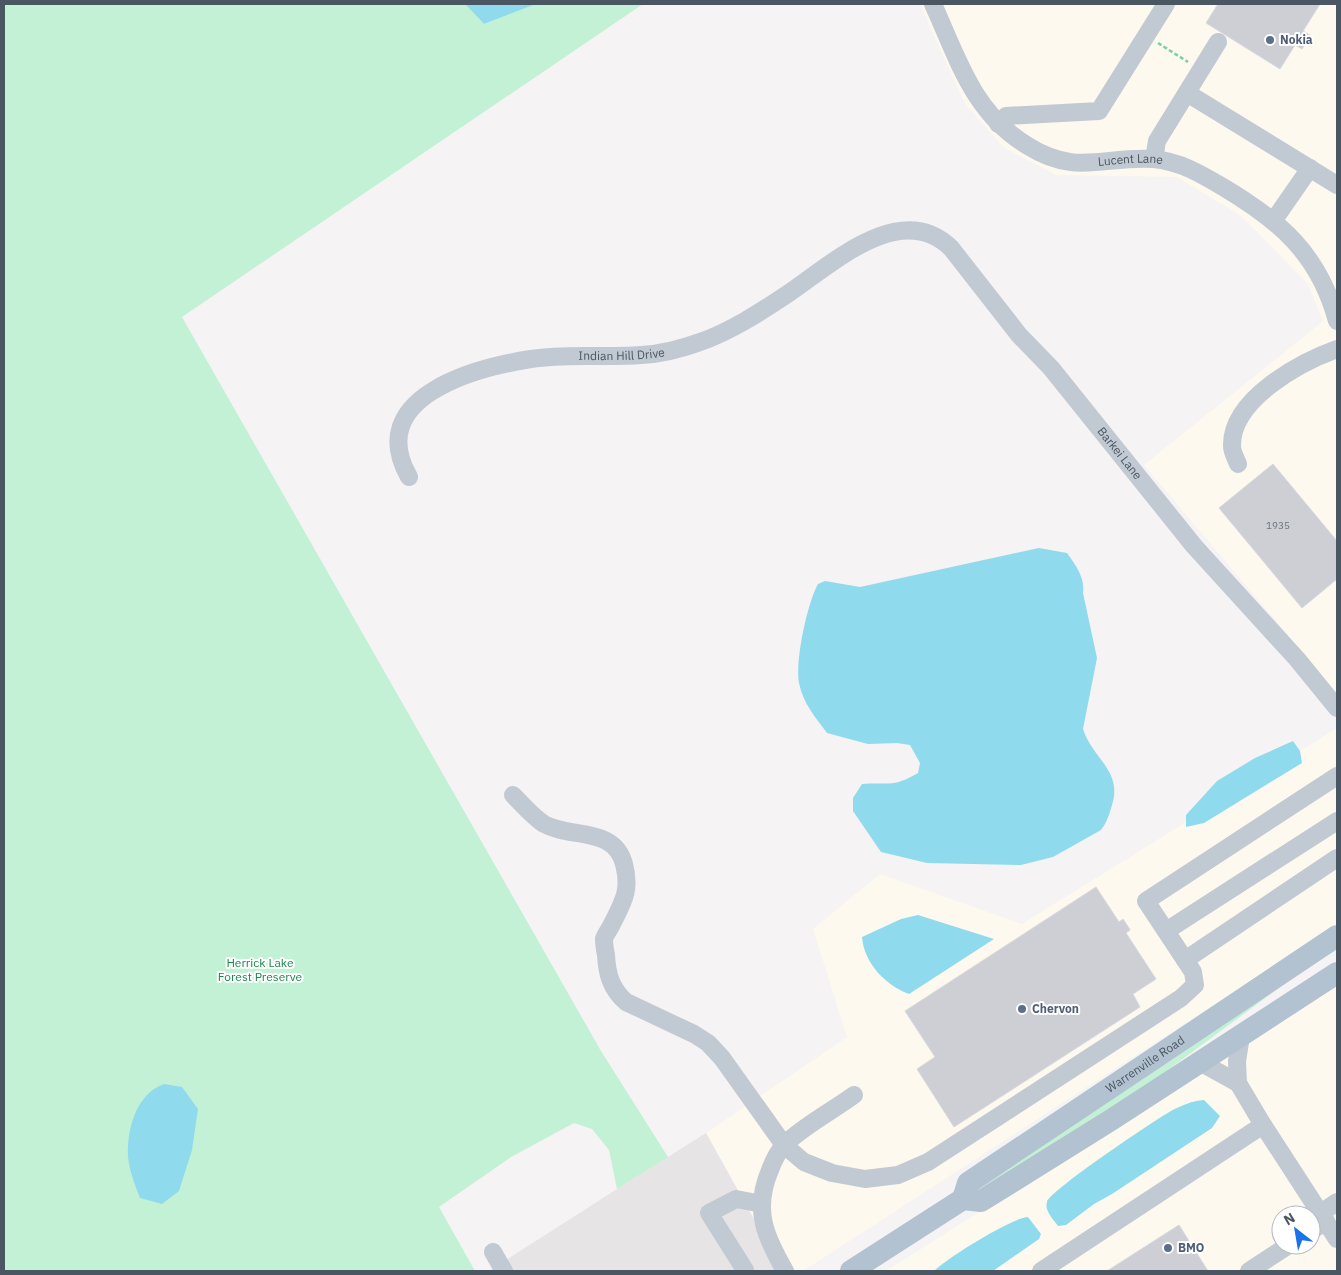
<svg xmlns="http://www.w3.org/2000/svg" width="1341" height="1275" font-family="'IBM Plex Sans',sans-serif">
<rect width="100%" height="100%" fill="#f5f3f3"/>
<g fill="#fdf9ef" fill-rule="evenodd">
<path d="M920,4H1337V693L1144,465L1323,321L1308,284L1241,216L1177,177L1056,175L1003,147L964,102Z"/>
<path d="M1337,728V925L803,1271H783L706,1133L847,1037L813,929L880,874L1022,924Z"/>
<path d="M1337,985V1271H886ZM1281,1215H1311V1245H1281Z"/>
</g>
<path fill="#e6e4e5" d="M706,1133L783,1271H489L617,1189Z"/>
<g fill="#c3f1d5">
<path d="M4,4H465L484,24L536,4H643L182,317L601,1051L668,1157L617,1189L609,1150L592,1129L574,1123L511,1157L439,1207L475,1271H4Z"/>
<path d="M1283,985L1134,1095L973,1193L1021,1158Z"/>
</g>
<g fill="#90daee">
<path d="M465,4H536L484,24Z"/>
<path d="M1039,548L1067,553C1076,566 1085,577 1083,593L1097,658L1083,729C1092,758 1123,771 1112,805C1109,815 1107,822 1101,830L1053,857L1021,865L927,863L881,852L853,811V798L862,784C890,782 892,788 918,773L920,763L910,745L897,743L868,744L827,733C815,717 803,703 799,683C795,661 807,604 818,584L825,581L860,587Z"/>
<path d="M1293,741L1300,751L1302,763L1204,823L1186,827V815L1217,781L1255,758Z"/>
<path d="M918,915L994,939L909,994C885,985 864,963 862,937L901,919Z"/>
<path d="M164,1084L182,1087L198,1109L192,1150L179,1191L162,1204L140,1198C135,1185 129,1170 128,1156C127,1129 136,1094 164,1084Z"/>
<path d="M1204,1100L1220,1116L1212,1128L1112,1194L1094,1204L1066,1225L1058,1226C1053,1219 1044,1210 1047,1202C1049,1191 1155,1120 1171,1111C1182,1105 1192,1101 1204,1100Z"/>
<path d="M1028,1217L1041,1234L1039,1239L993,1271H934C947,1258 1011,1218 1028,1217Z"/>
</g>
<g fill="#cdcfd5" stroke="#d7d9de">
<path d="M1218,4H1320L1303,31L1310,35L1302,49L1295,45L1280,69L1206,23Z"/>
<path d="M1273,464L1337,541V579L1302,608L1219,508Z"/>
<path d="M1096,887L1119,922L1123,919L1129,928L1130,930L1126,933L1156,979L1133,994L1140,1007L954,1127L917,1069L935,1057L905,1011Z"/>
<path d="M1179,1225L1208,1271H1107Z"/>
</g>
<g fill="none" stroke-linecap="round" stroke-linejoin="round">
<path stroke="#7ad0a6" stroke-width="2.5" stroke-dasharray="4 2.5" stroke-linecap="butt" d="M1158,43L1188,62"/>
<g stroke="#c1cad2" stroke-width="18">
<path id="s1" d="M933,4C958,59 973,113 1028,146C1076,176 1103,156 1153,159C1179,161 1201,174 1223,187C1280,221 1319,254 1337,321"/>
<path d="M1187,93L1337,185"/>
<path d="M998,124L1006,116L1099,111L1166,4"/>
<path d="M1154,159L1157,141L1218,42"/>
<path d="M1274,220L1310,168"/>
<path d="M1238,464C1236,459 1232,452 1232,446C1231,399 1301,362 1337,349"/>
<path id="s2" d="M409,477C364,398 473,368 531,359C568,353 604,358 641,355C661,354 681,349 700,342C730,332 762,311 789,293C832,264 901,199 951,248L1019,335L1051,368L1194,546L1297,659L1337,708"/>
<path d="M513,795C523,805 532,816 544,824C571,839 614,826 624,864C631,891 623,902 611,926C609,930 605,935 604,939C604,944 605,950 606,955C607,974 611,989 626,1002L694,1034L708,1043L722,1058L784,1145L804,1162L832,1173L865,1179L898,1175L928,1162L1181,998L1195,985L1193,972L1146,901L1337,776"/>
<path d="M1166,931L1337,821"/>
<path d="M1185,960L1337,858"/>
<path d="M1200,1062L1238,1083"/>
<path d="M1263,1125L1337,1239"/>
<path d="M1321,1213L1337,1202"/>
<path d="M1311,1231L1326,1221"/>
<path d="M493,1252L504,1271"/>
<path d="M743,1271L745,1270L709,1213L736,1199L762,1204"/>
<path d="M785,1271C765,1236 753,1210 770,1170C773,1162 779,1150 785,1144C805,1125 832,1111 854,1095"/>
<path d="M1041,1271L1263,1125L1238,1083L1237,1061L1241,1036"/>
<path d="M1249,1271L1289,1245"/>
</g>
<g stroke="#b3c2d1" stroke-width="22">
<path id="s3" d="M963,1199L968,1183L1337,936"/>
<path d="M851,1271L963,1199L981,1201L1111,1120L1337,973"/>
</g>
</g>
<g fill="#5c6f8a" stroke="#fff" stroke-width="2">
<circle cx="1270" cy="40" r="5"/>
<circle cx="1022" cy="1009" r="5"/>
<circle cx="1168" cy="1248" r="5"/>
</g>
<g text-anchor="middle" stroke-width="4" stroke-linejoin="round" paint-order="stroke">
<g font-size="10" fill="#6b747e">
<text x="1278" y="529">1935</text>
</g>
<g font-size="12" font-weight="bold" fill="#4e5e75" stroke="#fff" text-anchor="start">
<text x="1280" y="44">Nokia</text>
<text x="1032" y="1013">Chervon</text>
<text x="1178" y="1252">BMO</text>
</g>
<g font-size="12" fill="#4a5661" stroke="#fff">
<text dy="4" stroke="none"><textPath href="#s1" startOffset="280">Lucent Lane</textPath></text>
<text dy="4" stroke="none"><textPath href="#s2" startOffset="296">Indian Hill Drive</textPath></text>
<text dy="4" stroke="none"><textPath href="#s2" startOffset="928">Barkei Lane</textPath></text>
<text dy="4" stroke="none"><textPath href="#s3" startOffset="230">Warrenville Road</textPath></text>
</g>
<g font-size="12" fill="#17864f" stroke="#fff">
<text x="260" y="967">Herrick Lake<tspan x="260" dy="14">Forest Preserve</tspan></text>
</g>
</g>
<rect width="1341" height="1275" fill="none" stroke="#4a5661" stroke-width="10"/>
<g transform="translate(1296 1230) rotate(329)"><circle r="24" fill="#ffffff" stroke="#b7bbc0"/>
<path d="M0-4L9 19L0 12L-9 19Z" fill="#1a73e8"/>
<text y="-8" font-size="14" font-weight="bold" text-anchor="middle" fill="#4a5661">N</text>
</g>
</svg>
